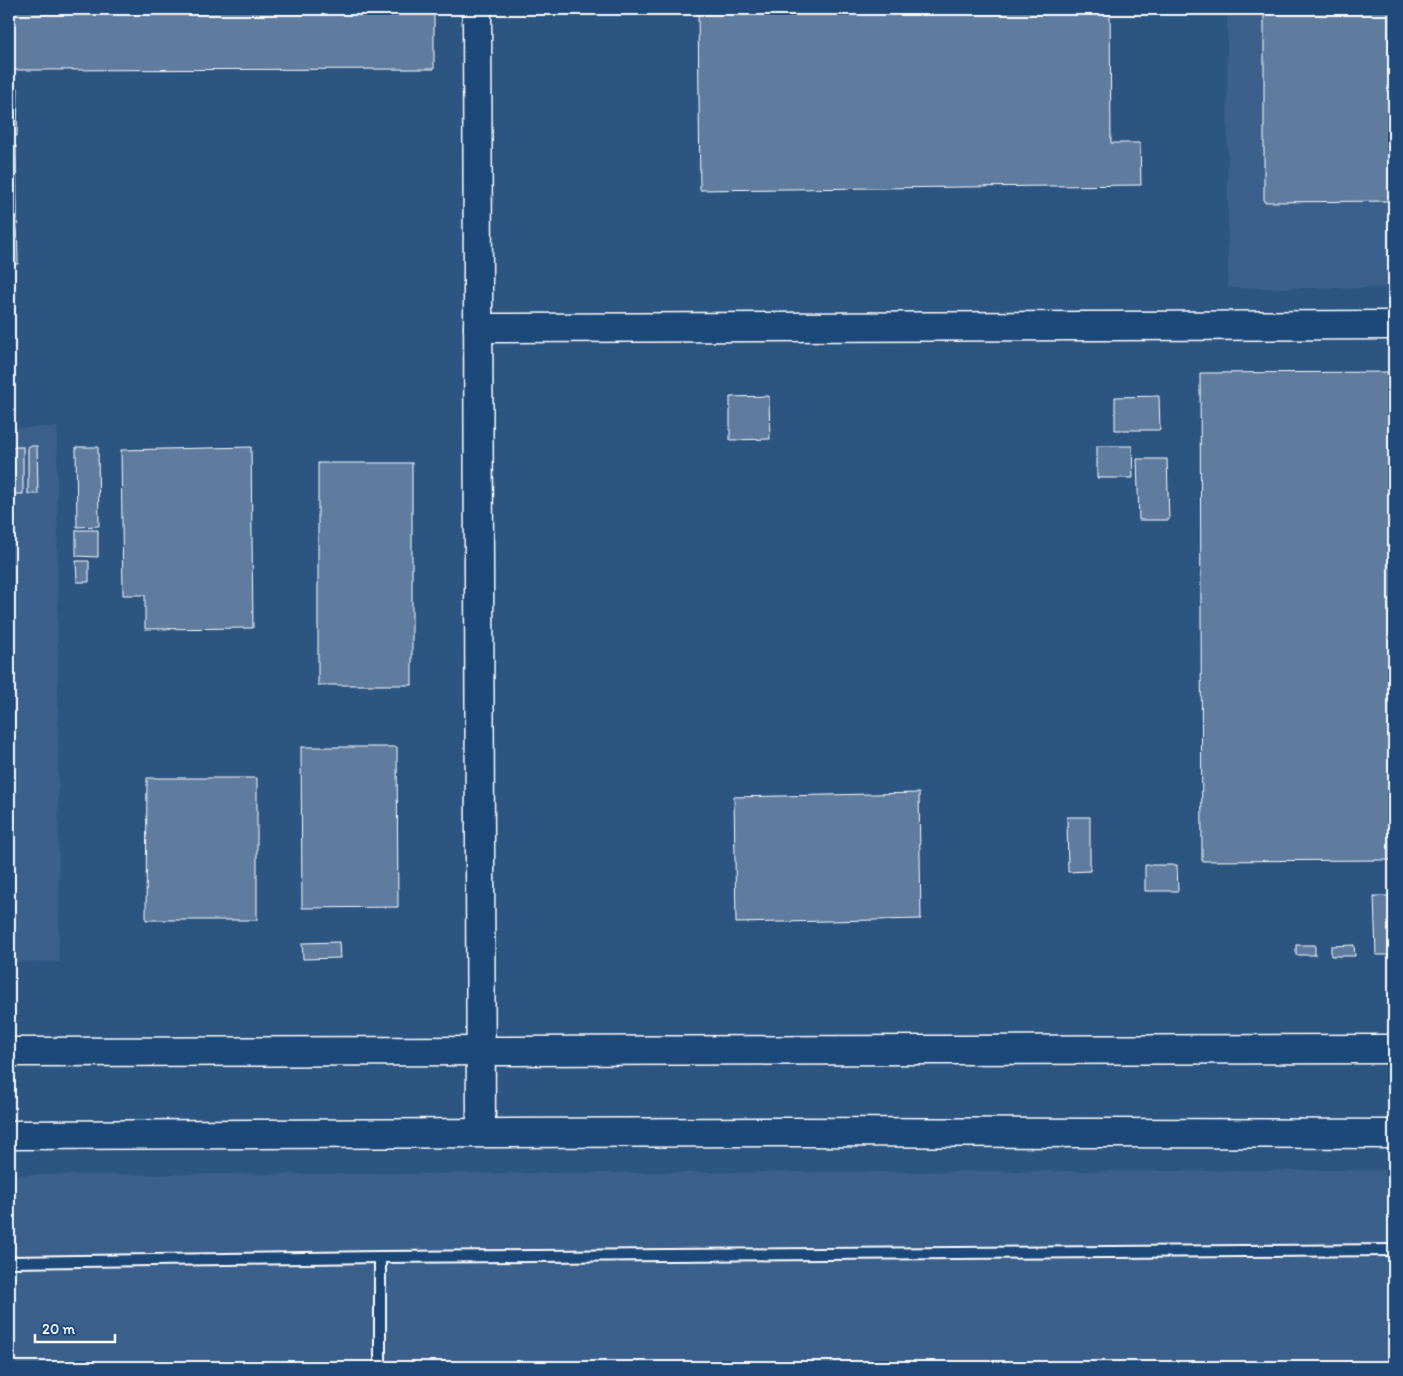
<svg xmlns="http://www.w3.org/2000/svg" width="1403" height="1376" font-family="Itim,sans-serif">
<rect width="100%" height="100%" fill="#2c5582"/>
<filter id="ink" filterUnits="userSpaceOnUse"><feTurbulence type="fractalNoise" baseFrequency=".02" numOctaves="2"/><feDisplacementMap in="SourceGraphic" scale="10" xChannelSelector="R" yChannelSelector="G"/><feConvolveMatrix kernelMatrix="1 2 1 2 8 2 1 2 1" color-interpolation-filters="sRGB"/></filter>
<g filter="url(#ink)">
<g fill="#3b618b">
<path d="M1227,9H1394V288H1228Z"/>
<path d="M57,427L59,962H9V428Z"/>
<path d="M1394,1170V1367H9V1175Z"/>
</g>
<g fill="#5e7c9f" stroke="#fff">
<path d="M9,9H434V69L9,70Z"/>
<path d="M698,9H1110L1111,143H1140L1141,185L700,190Z"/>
<path d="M1264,9H1394V201L1264,202Z"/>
<path d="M9,88H18L17,136H9Z"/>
<path d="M9,146H16L18,264H9Z"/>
<path d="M1394,372V860L1202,861L1200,373Z"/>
<path d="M769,396L770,439L730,440V397Z"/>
<path d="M1159,396L1160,430H1115V397Z"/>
<path d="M28,446H37L38,494H28Z"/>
<path d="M1097,446H1132L1133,478H1097Z"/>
<rect x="9" y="447" width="14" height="47"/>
<path d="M76,447H98L99,526L77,527Z"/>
<path d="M251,447L253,628L145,629V595H123L121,450Z"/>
<path d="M1137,459H1167L1169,520H1139Z"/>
<rect x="318" y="463" width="94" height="222"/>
<path d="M76,530H98V557L76,556Z"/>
<path d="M76,561H89V582H77Z"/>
<path d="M301,747H397L398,907L302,908Z"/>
<path d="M147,778H257V920H146Z"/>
<path d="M919,793L921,919L736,923L734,797Z"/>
<path d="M1067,817H1090V871L1068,872Z"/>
<path d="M1145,865H1177L1178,891H1145Z"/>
<path d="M1374,896H1394V955H1376Z"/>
<path d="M339,942L340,958L303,959L302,943Z"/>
<rect x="1296" y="945" width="19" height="10"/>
<path d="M1354,945L1355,956H1331V946Z"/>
</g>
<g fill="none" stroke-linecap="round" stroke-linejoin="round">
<defs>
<g id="lane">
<path d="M380,1257V1367"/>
<path d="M9,1262L380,1257L1394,1250"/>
</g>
<g id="secondary">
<path d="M477,9L481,1132"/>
<path d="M478,328L1394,325"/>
<path d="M9,1052L1394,1049"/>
<path d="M9,1135L787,1132L1394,1134"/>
</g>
</defs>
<use href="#lane" stroke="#fff" stroke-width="14"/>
<use href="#secondary" stroke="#fff" stroke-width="31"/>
<use href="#lane" stroke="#1f4a7a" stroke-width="10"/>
<use href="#secondary" stroke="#1f4a7a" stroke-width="28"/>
</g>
</g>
<rect width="1403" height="1376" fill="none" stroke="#1f4a7a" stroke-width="30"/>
<rect x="15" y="15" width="1373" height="1346" fill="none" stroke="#fff" stroke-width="2" filter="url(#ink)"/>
<path d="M35 1334v8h80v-8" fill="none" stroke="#ffffff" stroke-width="2.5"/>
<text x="42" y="1334" font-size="15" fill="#ffffff" stroke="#1f4a7a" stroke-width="4" paint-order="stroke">20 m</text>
</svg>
